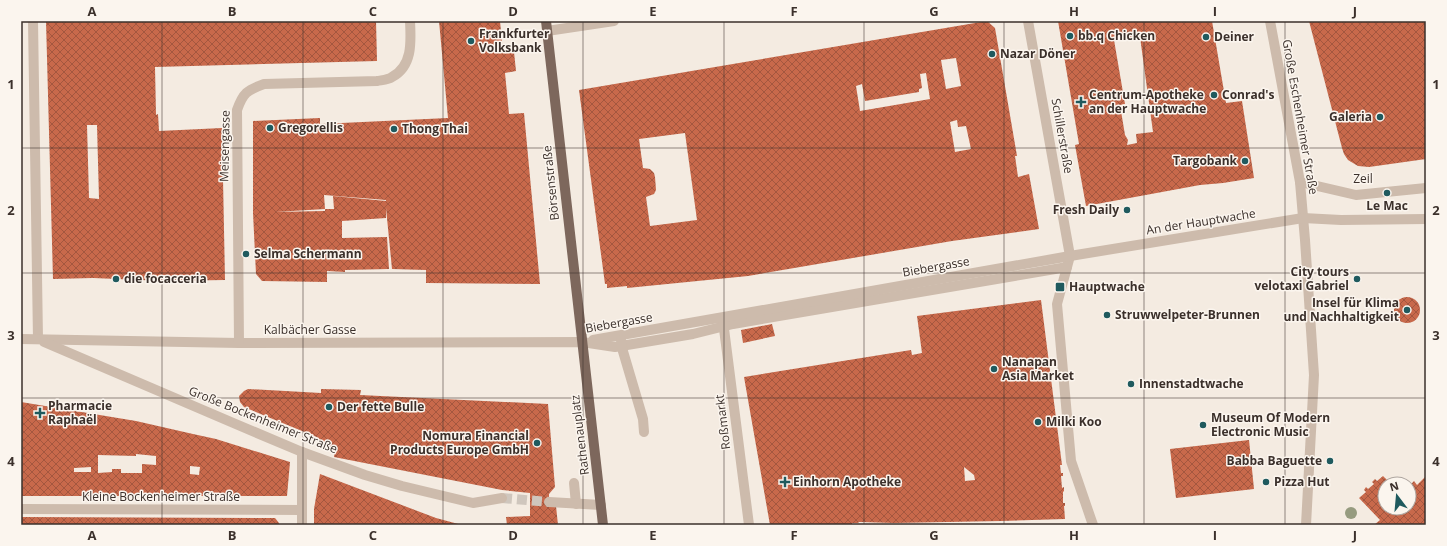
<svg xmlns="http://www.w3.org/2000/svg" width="1447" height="546" font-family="'Open Sans',sans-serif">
<defs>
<pattern id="building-cross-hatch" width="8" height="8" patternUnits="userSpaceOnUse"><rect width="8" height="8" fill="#c8694b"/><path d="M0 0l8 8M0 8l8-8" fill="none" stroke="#a4573f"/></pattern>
</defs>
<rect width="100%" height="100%" fill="#f4ebe1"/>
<g fill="url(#building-cross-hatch)" fill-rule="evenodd">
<path d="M46,21H376L377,61L155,67L156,115L158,114L159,131L222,128L225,280L164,281L93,278L53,279ZM87,125H97L99,199L89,198Z"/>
<path d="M439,21H500L503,53L514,52L516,71L505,73L509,114L524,113L540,284L426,283V270L392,269L386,208V218L342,221V238L387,237L389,269L345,270V272L327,271V282L262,281L256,274L253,213V121L320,118V124L448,118ZM324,195L386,200V201L333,196L334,209H325V211L275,212L325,209Z"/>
<path d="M987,21L995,28L1017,156H1015L1018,177L1029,174L1039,229L952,241L748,276L627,288V286L607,288V284H605L579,90ZM956,58L961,86L946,89L941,60ZM926,73L930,99L860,111L856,86L862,84L865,101L919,92V89L922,88L920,74ZM957,120L958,127L966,126L971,149L955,152L950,122ZM685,133L697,220L650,226L646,197L654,194L656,190L655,177L654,173L650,169L643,168L639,139Z"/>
<path d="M1058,21H1212L1226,103L1242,101L1254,178L1223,183L1200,185L1086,206L1075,145L1079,144ZM1140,37L1153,132L1136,134L1137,143L1127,145L1128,140L1125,135L1120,105L1125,104L1114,40Z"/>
<path d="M1309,21H1426V159L1369,167L1358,166L1348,160L1344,154L1342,148Z"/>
<circle cx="1407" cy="310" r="13"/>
<path d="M1041,300L1062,465H1060L1061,473H1063V476H1061L1062,488L1064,487V491L1063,492V503H1065V506H1064L1065,519L1001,521L894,523L859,522L858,523H852V525H770L744,377L911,350L912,355L922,353L917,316ZM964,467L974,475L975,480L965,481Z"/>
<path d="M772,324L775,336L743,343L741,330Z"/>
<path d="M248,389L321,393V389L361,390L360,395L548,404L555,487L549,494V502L556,506L558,525H507L506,517L530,516V493L502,490L334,457L335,449L319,448V438L244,407L240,402L239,396L244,391Z"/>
<path d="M21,402L136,421L193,434L216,439L290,462L287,496H21ZM136,454L156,456V465L142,464V473H121V469H112V472L98,473V455L136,456ZM190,466L200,467L199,475L190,474ZM91,467V472H74V468Z"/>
<path d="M1249,440L1254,489L1176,498L1170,449Z"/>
<path d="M320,474L436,518L462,525H314V509Z"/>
<path d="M1383,476L1391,484H1385V508H1409V492L1414,488L1411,484L1414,481L1417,485L1426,476V525H1374L1380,520L1359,498L1366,492L1364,490L1366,487L1368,489L1374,484L1372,482L1375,479L1377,481Z"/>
<path d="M21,517L275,518L279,523V525H21Z"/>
</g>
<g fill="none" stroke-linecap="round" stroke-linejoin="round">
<path stroke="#cfc6bd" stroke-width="10" stroke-dasharray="10 5" stroke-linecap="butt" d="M502,498L549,502"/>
<g stroke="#cdbbac" stroke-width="10">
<path d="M33,21L38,339"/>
<path d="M1028,21L1070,256L1057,304L1071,461L1093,525"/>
<path d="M1270,21L1300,182L1305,240L1314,375L1306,525"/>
<path d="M547,31L614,21"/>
<path d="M1300,182L1356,195L1426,188"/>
<path d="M723,321L749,525"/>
<path d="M21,339L239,343L582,342L615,347L693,334L733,324L1067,267"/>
<path d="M593,340L1070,256L1303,218L1341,220L1426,219"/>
<path d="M621,340L622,348L643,419L644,432"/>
<path d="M44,342L231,422L302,452L365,475L402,486L473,503L502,498"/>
<path d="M239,343L237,110C243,93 247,90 264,84L377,81C382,80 388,80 392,77C413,66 411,41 410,21"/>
<path d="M574,483L576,504"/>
<path d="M549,502L601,505"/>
<path d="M21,509L302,510"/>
<path d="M302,525V452"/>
</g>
<path stroke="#7d675c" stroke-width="10" d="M546,21L603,525"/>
</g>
<circle fill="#969b7f" cx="1351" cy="513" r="6"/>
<path fill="none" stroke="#3b302b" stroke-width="1" stroke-opacity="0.55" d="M162,21V525M303,21V525M443,21V525M583,21V525M724,21V525M864,21V525M1004,21V525M1144,21V525M1285,21V525M21,148H1426M21,273H1426M21,398H1426"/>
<g fill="#1f5a5e" stroke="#fbf5ee" stroke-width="1.5">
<circle cx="1070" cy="36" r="4"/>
<circle cx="1206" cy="37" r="4"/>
<circle cx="471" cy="41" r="4"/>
<circle cx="992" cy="54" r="4"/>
<circle cx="1214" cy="95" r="4"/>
<path d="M1079 96h4v4h4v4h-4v4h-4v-4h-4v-4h4z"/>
<circle cx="1380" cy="117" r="4"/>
<circle cx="270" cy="128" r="4"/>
<circle cx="394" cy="129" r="4"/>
<circle cx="1245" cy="161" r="4"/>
<circle cx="1387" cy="193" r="4"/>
<circle cx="1127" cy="210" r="4"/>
<circle cx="246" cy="254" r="4"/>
<circle cx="116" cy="279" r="4"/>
<circle cx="1357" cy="279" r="4"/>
<rect x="1055" y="282" width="10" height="10" rx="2"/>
<circle cx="1407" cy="310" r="4"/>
<circle cx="1107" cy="315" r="4"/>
<circle cx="994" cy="369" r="4"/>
<circle cx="1131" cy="384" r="4"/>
<circle cx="329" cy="407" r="4"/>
<path d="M38 407h4v4h4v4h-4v4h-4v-4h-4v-4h4z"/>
<circle cx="1038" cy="422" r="4"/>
<circle cx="1203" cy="425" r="4"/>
<circle cx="537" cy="443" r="4"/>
<circle cx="1330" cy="461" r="4"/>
<path d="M783 476h4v4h4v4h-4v4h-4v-4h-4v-4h4z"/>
<circle cx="1266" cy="482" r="4"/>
</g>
<g text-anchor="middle" stroke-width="3" stroke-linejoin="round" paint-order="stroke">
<g font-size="12" font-weight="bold" fill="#3b302b" stroke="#fbf5ee" text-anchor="start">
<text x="479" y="38">Frankfurter<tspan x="479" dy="14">Volksbank</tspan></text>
<text x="1078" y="40">bb.q Chicken</text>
<text x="1214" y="41">Deiner</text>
<text x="1000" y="58">Nazar Döner</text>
<text x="1089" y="99">Centrum-Apotheke<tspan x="1089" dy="14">an der Hauptwache</tspan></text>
<text x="1222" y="99">Conrad's</text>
<text x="1372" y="121" text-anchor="end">Galeria</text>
<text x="278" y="132">Gregorellis</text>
<text x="402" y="133">Thong Thai</text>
<text x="1237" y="165" text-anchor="end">Targobank</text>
<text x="1387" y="210" text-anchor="middle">Le Mac</text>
<text x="1119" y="214" text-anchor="end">Fresh Daily</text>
<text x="254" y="258">Selma Schermann</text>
<text x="1349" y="276" text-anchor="end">City tours<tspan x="1349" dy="14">velotaxi Gabriel</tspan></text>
<text x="124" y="283">die focacceria</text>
<text x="1069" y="291">Hauptwache</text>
<text x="1399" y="307" text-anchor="end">Insel für Klima<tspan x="1399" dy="14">und Nachhaltigkeit</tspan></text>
<text x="1115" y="319">Struwwelpeter-Brunnen</text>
<text x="1002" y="366">Nanapan<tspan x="1002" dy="14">Asia Market</tspan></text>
<text x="1139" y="388">Innenstadtwache</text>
<text x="48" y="410">Pharmacie<tspan x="48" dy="14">Raphaël</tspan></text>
<text x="337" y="411">Der fette Bulle</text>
<text x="1211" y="422">Museum Of Modern<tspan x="1211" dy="14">Electronic Music</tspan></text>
<text x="1046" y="426">Milki Koo</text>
<text x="529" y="440" text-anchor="end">Nomura Financial<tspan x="529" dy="14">Products Europe GmbH</tspan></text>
<text x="1322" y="465" text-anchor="end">Babba Baguette</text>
<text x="793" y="486">Einhorn Apotheke</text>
<text x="1274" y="486">Pizza Hut</text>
</g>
<g font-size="12" fill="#3b302b" stroke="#fbf5ee">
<text transform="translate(1300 117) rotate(80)" y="4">Große Eschenheimer Straße</text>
<text transform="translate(1062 136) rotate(80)" y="4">Schillerstraße</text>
<text transform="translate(225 146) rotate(-89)" y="4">Meisengasse</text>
<text x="1363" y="183">Zeil</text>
<text transform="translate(551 183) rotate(-96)" y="4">Börsenstraße</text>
<text transform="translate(1201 222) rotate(-9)" y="4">An der Hauptwache</text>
<text transform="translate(936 267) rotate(-10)" y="4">Biebergasse</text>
<text transform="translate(619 323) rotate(-10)" y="4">Biebergasse</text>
<text x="310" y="334">Kalbächer Gasse</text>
<text transform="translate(263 420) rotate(22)" y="4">Große Bockenheimer Straße</text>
<text transform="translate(723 422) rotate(-97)" y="4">Roßmarkt</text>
<text transform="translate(580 435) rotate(-97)" y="4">Rathenauplatz</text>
<text x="161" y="501">Kleine Bockenheimer Straße</text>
</g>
</g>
<rect width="1447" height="546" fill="none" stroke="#fbf5ee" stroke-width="44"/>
<g transform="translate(1397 496) rotate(344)"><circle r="19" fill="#fbf5ee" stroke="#aea6a0"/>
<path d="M0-3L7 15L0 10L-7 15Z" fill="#1f5a5e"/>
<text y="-6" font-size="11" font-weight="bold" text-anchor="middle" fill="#3b302b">N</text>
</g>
<rect x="22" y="22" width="1403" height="502" fill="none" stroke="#3b302b" stroke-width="1.5"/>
<g font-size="13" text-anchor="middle" font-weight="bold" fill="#3b302b">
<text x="92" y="16">A</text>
<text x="232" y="16">B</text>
<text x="373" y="16">C</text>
<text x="513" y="16">D</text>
<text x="653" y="16">E</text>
<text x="794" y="16">F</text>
<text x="934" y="16">G</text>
<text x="1074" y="16">H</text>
<text x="1215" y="16">I</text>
<text x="1355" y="16">J</text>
<text x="11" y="89">1</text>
<text x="1436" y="89">1</text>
<text x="11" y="215">2</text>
<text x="1436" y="215">2</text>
<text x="11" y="340">3</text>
<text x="1436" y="340">3</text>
<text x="11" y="466">4</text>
<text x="1436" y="466">4</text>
<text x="92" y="540">A</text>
<text x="232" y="540">B</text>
<text x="373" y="540">C</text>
<text x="513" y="540">D</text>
<text x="653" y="540">E</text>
<text x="794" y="540">F</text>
<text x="934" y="540">G</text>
<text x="1074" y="540">H</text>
<text x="1215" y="540">I</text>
<text x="1355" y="540">J</text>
</g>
</svg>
